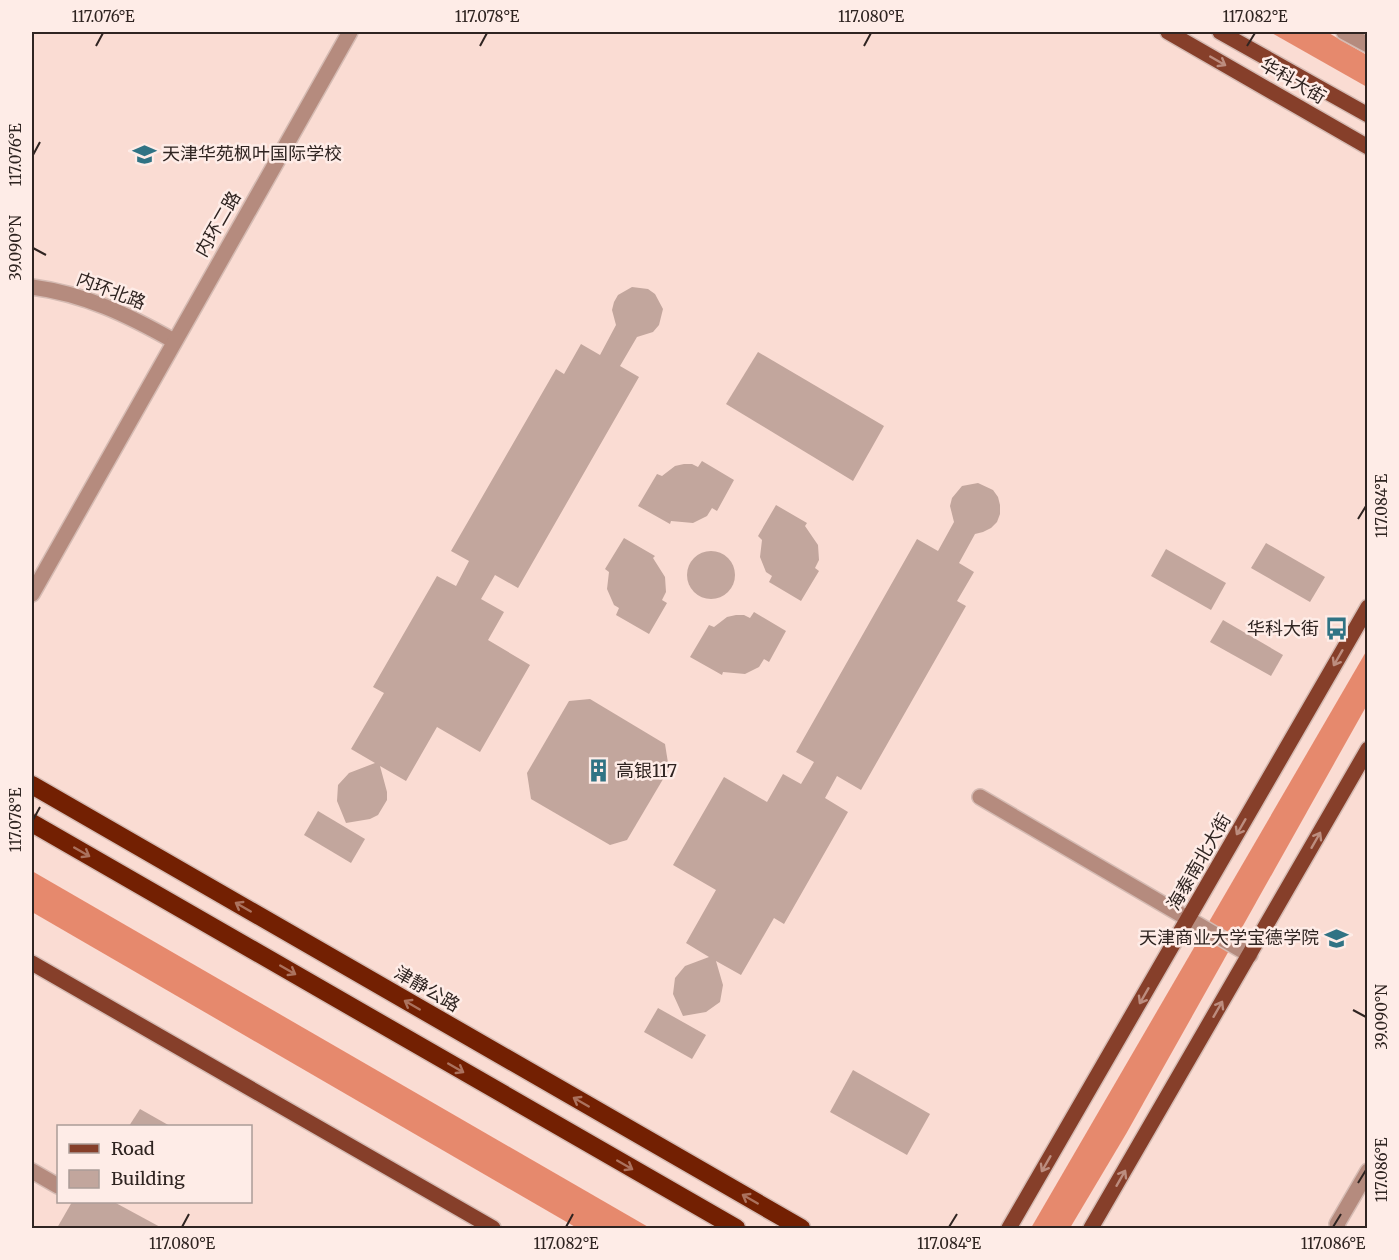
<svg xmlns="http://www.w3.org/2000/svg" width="1399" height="1260" font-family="Merriweather,'Noto Sans SC',serif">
<rect width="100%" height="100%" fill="#fadcd3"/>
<g fill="#e6896d">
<path d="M1270,32H1327L1367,55V87Z"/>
<path d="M1367,650V705L1126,1134L1070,1228H1031Z"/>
<path d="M32,871L650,1228H577L32,912Z"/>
</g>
<g fill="#c2a69d">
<path d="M632,287L648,289L655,294L663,309L659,325L653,332L637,337L620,366L639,377L518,588L495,575L481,599L504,612L488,640L530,665L480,752L437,727L406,781L380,766L387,792V800L378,815L370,819L346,823L337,801L338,785L349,773L375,763L351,749L384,693L373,687L437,576L456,586L469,561L451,551L556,369L564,374L581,344L600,355L616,325L612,310L614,302L618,295Z"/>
<path d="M758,352L884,426L853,481L726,404Z"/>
<path d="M702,461L734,480L717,511L712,508L707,516L693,523L671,521L670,524L638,506L657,474L662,476L675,466L684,464H692L698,467Z"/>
<path d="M978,483L993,490L998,497L1000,505V514L997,522L991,528L983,532L975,534L959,563L974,572L957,601L966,606L861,790L837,776L825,798L848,812L784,924L774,918L741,975L716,961L723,985L720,1002L706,1012L683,1016L673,994L675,978L685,966L709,957L686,943L716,890L673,865L724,777L767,802L783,774L801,784L814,762L796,752L917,539L938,551L954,522L950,506L952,498L962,486Z"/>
<path d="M776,505L807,523L805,526L818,545L819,560L815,568L819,571L801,601L769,582L772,576L766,572L760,557L762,540L758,536Z"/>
<path d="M624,538L655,556L653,558L665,577L666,592L662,600L667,603L649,634L616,615L619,608L614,605L607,589L609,572L605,569Z"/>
<path d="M1266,543L1325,577L1310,602L1251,568Z"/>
<path d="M1166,549L1226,583L1211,610L1151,576Z"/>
<circle cx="711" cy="575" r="24"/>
<path d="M754,612L786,631L769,662L764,659L759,667L745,674L723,672L722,675L690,657L709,625L714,627L727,617L736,615H744L750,618Z"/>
<path d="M1223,620L1283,655L1271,676L1210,642Z"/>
<path d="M590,699L665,744L669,769L627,840L610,845L531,799L527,773L569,701Z"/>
<path d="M318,811L365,839L351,863L304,835Z"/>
<path d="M658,1008L706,1035L692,1059L644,1032Z"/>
<path d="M853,1070L930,1114L907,1155L830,1112Z"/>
<path d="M140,1109L170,1126H129Z"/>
<path d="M72,1202H114L162,1228H57Z"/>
</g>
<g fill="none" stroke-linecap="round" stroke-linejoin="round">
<defs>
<g id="minor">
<path d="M1344,32L1368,45"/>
<path d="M32,287C85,294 128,315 174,341"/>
<path d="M32,594L350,32"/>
<path d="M980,797L1250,955"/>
<path d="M32,1171L58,1186"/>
<path d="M1338,1228L1337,1224L1368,1171"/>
</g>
<g id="major">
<path d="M1168,32L1368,147"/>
<path d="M1220,32L1368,115"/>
<path d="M32,963L493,1228"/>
<path d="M1009,1228L1368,607"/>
<path d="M1091,1228L1368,749"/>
</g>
<g id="highway">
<path d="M32,785L801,1228"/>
<path d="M32,823L736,1228"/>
</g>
</defs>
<use href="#minor" stroke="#d5bbb3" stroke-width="18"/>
<use href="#major" stroke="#d5bbb3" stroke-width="18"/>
<use href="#highway" stroke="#d5bbb3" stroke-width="21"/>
<use href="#minor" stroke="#b58b7e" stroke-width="15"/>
<use href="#major" stroke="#863f2a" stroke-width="15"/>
<use href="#highway" stroke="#732002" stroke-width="18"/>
</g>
<defs><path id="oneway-shaft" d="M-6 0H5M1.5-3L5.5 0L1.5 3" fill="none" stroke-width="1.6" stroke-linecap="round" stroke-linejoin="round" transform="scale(1.5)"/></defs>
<g stroke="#bc8d7f">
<use href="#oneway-shaft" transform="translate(1218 61) rotate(30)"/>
<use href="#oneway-shaft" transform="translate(1338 658) rotate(120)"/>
<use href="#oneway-shaft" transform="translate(1241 827) rotate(120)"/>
<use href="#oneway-shaft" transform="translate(1316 840) rotate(-60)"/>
<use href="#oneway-shaft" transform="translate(1144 996) rotate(120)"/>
<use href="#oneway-shaft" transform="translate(1218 1009) rotate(-60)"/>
<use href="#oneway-shaft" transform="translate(1046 1164) rotate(120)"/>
<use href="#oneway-shaft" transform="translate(1121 1178) rotate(-60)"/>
</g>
<g stroke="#ab725e">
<use href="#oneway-shaft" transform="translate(82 852) rotate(30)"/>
<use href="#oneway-shaft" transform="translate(243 907) rotate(-150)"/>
<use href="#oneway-shaft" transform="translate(288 970) rotate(30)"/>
<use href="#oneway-shaft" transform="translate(412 1005) rotate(-150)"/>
<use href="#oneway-shaft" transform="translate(456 1068) rotate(30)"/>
<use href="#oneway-shaft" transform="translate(581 1102) rotate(-150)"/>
<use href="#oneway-shaft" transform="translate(625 1165) rotate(30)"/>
<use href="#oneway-shaft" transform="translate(750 1199) rotate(-150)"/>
</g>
<path fill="none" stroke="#2f2421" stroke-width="2" d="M96,46L103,33M480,46L487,33M864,46L871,33M1247,46L1255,33M33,155L40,142M33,248L46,255M1358,519L1366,506M33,820L40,807M1353,1010L1366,1017M1358,1183L1366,1170M182,1227L189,1214M566,1227L573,1214M949,1227L957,1214M1333,1227L1341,1214"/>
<defs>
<symbol id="school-bare" viewBox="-9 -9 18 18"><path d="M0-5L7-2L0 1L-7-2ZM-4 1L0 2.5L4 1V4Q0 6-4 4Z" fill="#307384" stroke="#feece7" stroke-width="2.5" paint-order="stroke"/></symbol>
<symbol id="bus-bare" viewBox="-9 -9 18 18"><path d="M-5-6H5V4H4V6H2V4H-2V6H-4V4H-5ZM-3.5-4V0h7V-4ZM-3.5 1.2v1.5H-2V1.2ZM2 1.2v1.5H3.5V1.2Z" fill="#307384" stroke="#feece7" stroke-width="2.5" paint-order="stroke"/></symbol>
<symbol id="building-bare" viewBox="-9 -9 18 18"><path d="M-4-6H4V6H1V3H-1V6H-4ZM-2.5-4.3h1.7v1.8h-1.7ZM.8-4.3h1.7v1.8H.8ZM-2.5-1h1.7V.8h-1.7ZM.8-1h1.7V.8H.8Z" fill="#307384" stroke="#feece7" stroke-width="2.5" paint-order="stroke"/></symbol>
<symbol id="university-bare" viewBox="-9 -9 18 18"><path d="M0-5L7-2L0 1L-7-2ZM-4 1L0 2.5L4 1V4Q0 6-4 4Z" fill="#307384" stroke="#feece7" stroke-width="2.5" paint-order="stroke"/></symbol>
</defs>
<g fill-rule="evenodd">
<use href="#school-bare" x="128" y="138" width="33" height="33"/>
<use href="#bus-bare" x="1320" y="612" width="33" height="33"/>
<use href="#building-bare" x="582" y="754" width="33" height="33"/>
<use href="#university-bare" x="1320" y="922" width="33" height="33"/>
</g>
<g text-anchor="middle" stroke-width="5" stroke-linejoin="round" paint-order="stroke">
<g font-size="18" fill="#2f2421" stroke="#feece7">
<text transform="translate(1293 81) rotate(30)" y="6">华科大街</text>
<text transform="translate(218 224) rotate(-60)" y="6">内环二路</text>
<text transform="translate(111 291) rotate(21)" y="6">内环北路</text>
<text transform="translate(1199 862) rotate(-60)" y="6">海泰南北大街</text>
<text transform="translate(427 989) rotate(30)" y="6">津静公路</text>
</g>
<g font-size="18" fill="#2f2421" stroke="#feece7" text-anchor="start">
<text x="162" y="160">天津华苑枫叶国际学校</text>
<text x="1319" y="635" text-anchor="end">华科大街</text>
<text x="616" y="777">高银117</text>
<text x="1319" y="944" text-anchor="end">天津商业大学宝德学院</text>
</g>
</g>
<rect width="1399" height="1260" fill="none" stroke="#feece7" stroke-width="66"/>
<rect x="57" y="1125" width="195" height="78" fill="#feece7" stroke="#ab9c98" stroke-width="1.5"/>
<rect x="69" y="1144" width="30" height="9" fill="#863f2a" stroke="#ab9c98" stroke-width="1.5"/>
<text x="111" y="1155" font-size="18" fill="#2f2421">Road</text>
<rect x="69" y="1170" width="30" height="18" fill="#c2a69d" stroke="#ab9c98" stroke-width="1.5"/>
<text x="111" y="1185" font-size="18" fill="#2f2421">Building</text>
<rect x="33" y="33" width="1333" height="1194" fill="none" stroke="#2f2421" stroke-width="2"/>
<g font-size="15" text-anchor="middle" fill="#2f2421">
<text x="103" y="22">117.076°E</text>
<text x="487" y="22">117.078°E</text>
<text x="871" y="22">117.080°E</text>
<text x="1255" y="22">117.082°E</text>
<text transform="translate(16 155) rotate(-90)" y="5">117.076°E</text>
<text transform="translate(16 248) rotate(-90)" y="5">39.090°N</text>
<text transform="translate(1382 506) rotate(-90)" y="5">117.084°E</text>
<text transform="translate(16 820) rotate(-90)" y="5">117.078°E</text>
<text transform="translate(1382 1017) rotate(-90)" y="5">39.090°N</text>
<text transform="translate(1382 1170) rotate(-90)" y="5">117.086°E</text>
<text x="182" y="1249">117.080°E</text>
<text x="566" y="1249">117.082°E</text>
<text x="949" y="1249">117.084°E</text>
<text x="1333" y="1249">117.086°E</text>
</g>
</svg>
